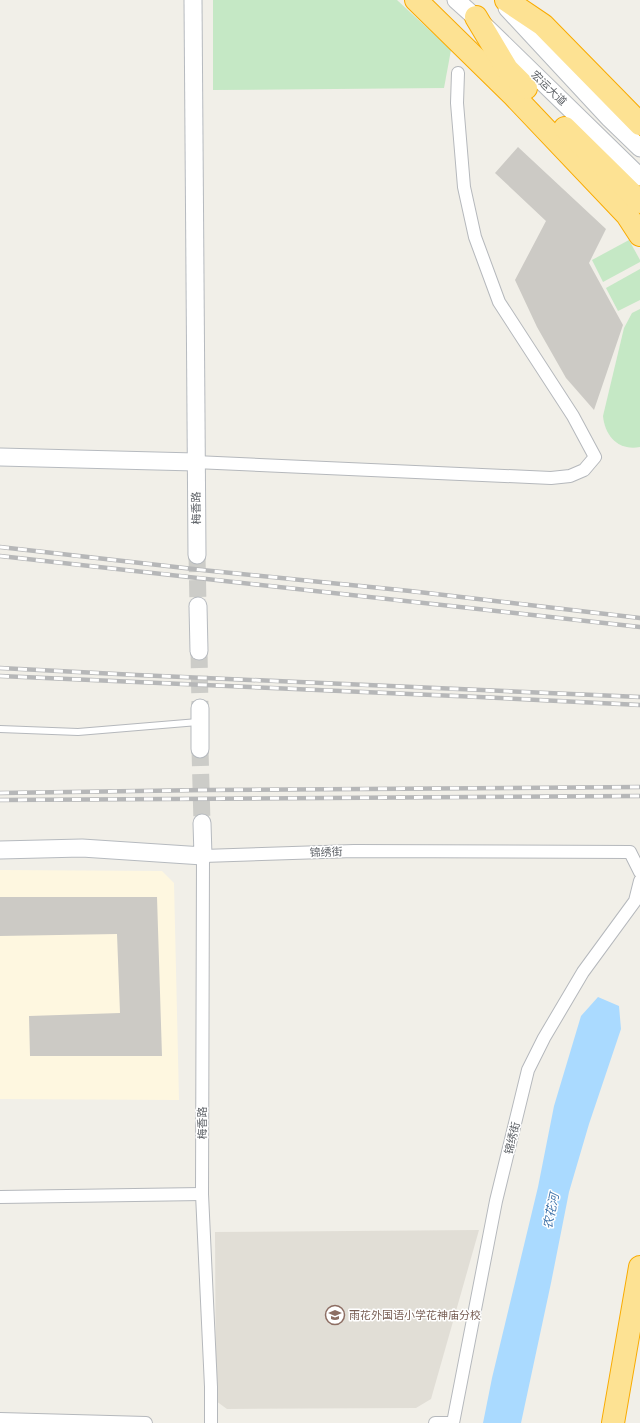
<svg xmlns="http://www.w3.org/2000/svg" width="640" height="1423" font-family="Mulish,'Noto Sans SC',sans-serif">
<rect width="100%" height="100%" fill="#f1efe8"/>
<path fill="#fef7e0" d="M0,870L162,871L174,883L179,1100L0,1099Z"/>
<path fill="#e1ded6" d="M479,1230L431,1399L416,1408L227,1409L216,1401L215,1232Z"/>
<g fill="#c5e8c5">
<path d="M213,0H397L451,50L444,88L213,90Z"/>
<path d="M629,240L640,260V262L603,282L592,260Z"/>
<path d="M640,269V300L618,311L606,288Z"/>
<path d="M640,309V447C618,451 605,436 603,416L624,328L632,313Z"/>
</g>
<path fill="#aadaff" d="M598,997L619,1006L621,1029L589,1124L569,1192L551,1283L521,1423H483L492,1378L538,1187L554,1106L581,1016Z"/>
<g fill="#cccac5">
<path d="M518,147L606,229L589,263L623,325L594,410L566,378L537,327L515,280L546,221L495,173Z"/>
<path d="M0,897H157L162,1056H30L29,1016L120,1013L117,934L0,936Z"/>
</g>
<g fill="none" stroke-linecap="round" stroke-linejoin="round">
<g stroke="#ccccc8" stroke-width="17" stroke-dasharray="17 8" stroke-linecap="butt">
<path d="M197,555L198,606"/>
<path d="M199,651L200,708"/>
<path d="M200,749L202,823"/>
</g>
<defs>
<path id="lane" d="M0,729L78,732L198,722"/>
<g id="street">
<path d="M195,462L551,478L570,476L584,470L595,457L573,416L499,302L475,237L464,187L457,103L458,73"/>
<path d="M0,1197L202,1194"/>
<path d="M0,1419L146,1423"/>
<path d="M211,1423V1387L202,1194L203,856L354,851L630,852L640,872"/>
<path d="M435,1423H453"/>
<path d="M453,1423L496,1201L528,1070L544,1038L583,972L635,901L640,881"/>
</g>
<g id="secondary">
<path d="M193,0L197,555"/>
<path d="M456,0L485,26L640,177"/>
<path d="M507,8L610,119L640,148"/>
<path d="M0,457L195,462"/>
<path d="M198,606L199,651"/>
<path d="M200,708V749"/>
<path d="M0,850L82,848L203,856L202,823"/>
</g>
<g id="highway">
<path d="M416,0L514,96L627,215L640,235"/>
<path d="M506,0L543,25L640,124"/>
<path d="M476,17L507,69L526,88"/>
<path d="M565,128L640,202"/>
<path d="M613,1423L640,1267"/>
</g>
</defs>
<use href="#lane" stroke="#b5b8bc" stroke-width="8"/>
<use href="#street" stroke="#b5b8bc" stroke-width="14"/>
<use href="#secondary" stroke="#b6babf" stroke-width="19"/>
<use href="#highway" stroke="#f9ab00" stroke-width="24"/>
<use href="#lane" stroke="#fff" stroke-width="6"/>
<use href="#street" stroke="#fff" stroke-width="12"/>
<use href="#secondary" stroke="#fff" stroke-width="17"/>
<use href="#highway" stroke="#fde293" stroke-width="22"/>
<defs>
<g id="rail">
<path d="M0,547L202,570L410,591L640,618"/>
<path d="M0,556L640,627"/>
<path d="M0,668L137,675L640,697"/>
<path d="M0,676L479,697L640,705"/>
<path d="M0,793L206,790L640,787"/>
<path d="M0,800L640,796"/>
</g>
</defs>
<use href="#rail" stroke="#b6b7b8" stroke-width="4.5"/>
<use href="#rail" stroke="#fff" stroke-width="3" stroke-dasharray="9" stroke-linecap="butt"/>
</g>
<defs>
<symbol id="school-ring" viewBox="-11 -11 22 22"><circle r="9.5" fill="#fff" stroke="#8d6e63" stroke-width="1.5"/><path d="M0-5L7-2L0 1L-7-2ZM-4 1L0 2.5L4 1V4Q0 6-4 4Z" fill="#8d6e63"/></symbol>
</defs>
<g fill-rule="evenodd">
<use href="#school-ring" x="324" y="1304" width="22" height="22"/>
</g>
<g text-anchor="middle" stroke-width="3" stroke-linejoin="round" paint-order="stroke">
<g font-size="11" fill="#5f6368" stroke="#fff">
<text transform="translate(549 88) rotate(44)" y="4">宏运大道</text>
<text transform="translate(196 508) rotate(-91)" y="4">梅香路</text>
<text transform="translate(326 852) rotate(-2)" y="4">锦绣街</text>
<text transform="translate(202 1123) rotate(-90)" y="4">梅香路</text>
<text transform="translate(512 1138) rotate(-76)" y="4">锦绣街</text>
</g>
<g font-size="11" fill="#785e54" stroke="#fff" text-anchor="start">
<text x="349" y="1319">雨花外国语小学花神庙分校</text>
</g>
<g font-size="12" font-style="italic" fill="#4174aa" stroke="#fff">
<text transform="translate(551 1211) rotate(-78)" y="4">农花河</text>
</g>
</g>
</svg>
